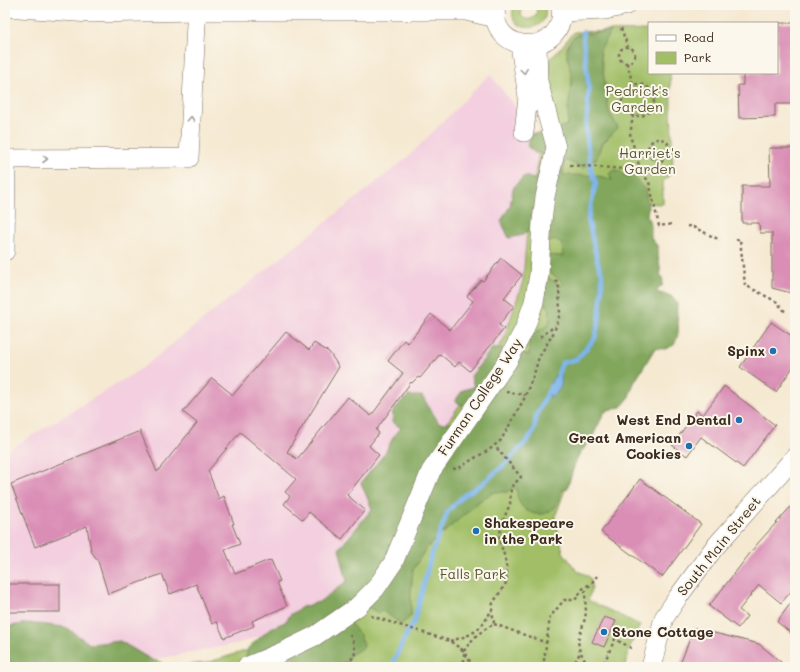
<svg xmlns="http://www.w3.org/2000/svg" width="800" height="672" font-family="Mali,sans-serif">
<rect width="100%" height="100%" fill="#fbf7ec"/>
<filter id="ink" filterUnits="userSpaceOnUse"><feTurbulence type="fractalNoise" baseFrequency=".025" numOctaves="2"/><feDisplacementMap in="SourceGraphic" scale="8" xChannelSelector="R" yChannelSelector="G"/><feConvolveMatrix kernelMatrix="1 2 1 2 8 2 1 2 1" color-interpolation-filters="sRGB"/></filter>
<filter id="wash" filterUnits="userSpaceOnUse"><feTurbulence type="fractalNoise" baseFrequency=".012" numOctaves="4" result="noise"/><feDisplacementMap in="SourceGraphic" scale="16" xChannelSelector="R" yChannelSelector="G"/><feGaussianBlur stdDeviation="0.9" result="paint"/><feColorMatrix in="noise" values="0 0 0 0 0 0 0 0 0 0 0 0 0 0 0 0 0 1.4 0 .05"/><feComposite in="paint" operator="in"/></filter>
<g filter="url(#wash)">
<rect width="100%" height="100%" fill="#f5e9d2"/>
<path fill="#f3cfdf" d="M490,74L543,144L525,231L524,281L504,339L447,423L394,512L380,556L305,621L236,644L114,667H5V452L141,369L408,157Z"/>
<g fill="#a2bf67" stroke="#6e7442">
<path d="M514,5H525C522,8 520,10 521,14C524,25 545,17 533,5H544C555,34 503,36 514,5Z"/>
<path d="M649,30V73H670L673,171L663,182V204L643,203L595,431L576,460L555,517L563,552L577,571L587,575L591,579L592,588L588,600L640,625L629,649L626,667H169L206,663L291,637L367,581L423,455L481,376L504,339L523,281L528,215L545,118L544,88L550,84V60L574,32Z"/>
</g>
<g fill="#81a65c" stroke="#5e683d">
<path d="M611,31L600,50L609,112L618,128L601,145L597,158L583,168L565,160L563,175C579,176 596,173 612,180L609,173L615,170L620,171L623,175L634,177L645,190L648,206L647,216L651,225V238L658,247V257L660,266V274L663,278L662,286L656,292L671,296L677,303C675,321 683,327 674,345L665,349L655,348L634,383L628,399L621,407L608,410L604,413L590,442L586,445L576,460L567,489L564,490H561C560,525 514,520 517,488H512L507,492H494L482,499L426,548L413,570L411,593V616L402,624L381,610L378,613L368,607L350,623L360,635L364,647L349,656L345,667H262L246,657L248,648L271,628L285,622L290,615L302,607L319,602L347,581L339,549L372,509L361,483L385,453L394,436L401,428L392,422L393,411L400,403L408,396H422L439,423H457L472,405L464,406L455,401L463,390L474,387L471,376L493,347L529,355V336L549,325L550,309L541,299L543,275L561,285L563,282L544,269L545,255L563,256L562,244L556,240L538,245L535,236L529,229L523,235L509,238L501,221L510,206L513,188L524,176L537,180L543,154L535,153L527,146L531,134L540,133L568,125V110L572,79L567,54V47L571,40L577,35Z"/>
<path d="M28,623L65,627L90,644L120,641L152,660L162,662L159,667H5V627Z"/>
</g>
<path fill="#7eb5ee" stroke="#5c7086" d="M560,370C563,384 562,390 550,397C547,385 552,379 560,370Z"/>
<g fill="none" stroke-linecap="round" stroke-linejoin="round">
<g stroke="#7eb5ee" stroke-width="4.5">
<path d="M558,374L562,363L577,359L595,338L599,321L602,289V273L598,264L588,219L596,183L591,170L588,148L586,129L589,87L583,40V32"/>
<path d="M391,667L406,635L414,622L431,556L448,511L464,495L482,484L505,464L528,440L534,430L536,416L551,386"/>
</g>
</g>
<g id="blocks">
<g fill="#da8eb6">
<path d="M777,23H795V104H775V117L739,118L738,85H743V73H777Z"/>
<path d="M769,148H795V294L772,288V233H760L759,223H742V186H770Z"/>
<path d="M501,258L522,275L504,298L514,306L499,325L504,329L470,371L459,362L455,367L440,354L420,378L418,377L412,383L411,382L376,430L379,433L369,446L379,455L347,495L365,510L342,539L309,512L303,520L284,504L290,496L285,492L296,479L240,432L208,471L219,499L224,496L234,524H232L240,544L225,550L235,574L269,560V561L271,560L280,581L277,582L287,606L252,621L254,626L224,638L217,622L212,624L196,584L170,594L162,574L108,594L98,561L91,551L87,526L35,547L11,484L140,431L157,472L197,423L183,412L212,378L233,395L286,332L309,350L314,343L329,352L339,367L287,452L297,459L348,397L371,416L403,373L388,361L404,340L408,343L431,314L450,330L473,301L467,296L481,280L483,281Z"/>
<path d="M771,322L795,338V364L776,392L740,367Z"/>
<path d="M724,386L775,425L743,468L701,437L687,456L672,445L697,411L703,415Z"/>
<path d="M640,479L701,524L662,577L601,532Z"/>
<path d="M795,502V587L781,603L759,585L739,610L747,616L738,628L709,606L758,543Z"/>
<rect x="5" y="584" width="55" height="28"/>
<path d="M795,597V636L777,622Z"/>
<path d="M604,617L616,621L604,647L592,642Z"/>
<path d="M694,628L759,644L787,667H679Z"/>
</g>
</g>
</g>
<g filter="url(#ink)">
<use href="#blocks" fill-opacity="0" stroke="#7c6d5d" stroke-width="1"/>
<g fill="none" stroke-linecap="round" stroke-linejoin="round">
<defs>
<g id="minor">
<path d="M496,6C487,56 569,59 561,5"/>
<path d="M5,7L90,13L197,11H466L496,18"/>
<path d="M562,12L605,10L627,5"/>
<path d="M520,45L528,97L524,132"/>
<path d="M5,159L189,158L197,5"/>
<path d="M5,251L6,159"/>
<path d="M246,667L282,652L315,636L357,607L376,588L393,563L431,471L507,362L524,330L534,302L539,275L542,221L545,197L556,147L538,81L537,45"/>
<path d="M651,667L664,618L678,597L714,548L795,457"/>
</g>
</defs>
<use href="#minor" stroke="#7c6d5d" stroke-width="20"/>
<g stroke="#7c6d5d" stroke-width="2.5" stroke-dasharray="3 3" stroke-linecap="butt">
<path d="M621,28L628,47"/>
<circle cx="627" cy="55" r="8"/>
<path d="M627,63L633,85"/>
<circle cx="638" cy="100" r="16"/>
<path d="M633,115L630,136L636,153L640,170L649,182L659,226L673,224"/>
<circle cx="659" cy="150" r="11"/>
<path d="M636,153H648"/>
<path d="M570,165L640,170"/>
<path d="M687,226L693,227L720,240"/>
<path d="M736,240L740,239L745,285L777,302L786,313"/>
<path d="M540,337L555,326"/>
<path d="M506,392L525,395"/>
<path d="M453,469L459,468L473,459L489,450L501,440L524,399L534,374L539,357L554,332L560,314L559,288L556,280"/>
<path d="M371,616L450,641L464,651V667"/>
<path d="M494,624L547,643"/>
<path d="M450,641C472,635 480,632 491,611"/>
<path d="M581,653L588,667"/>
<path d="M328,667C337,665 354,664 355,652C356,646 351,638 349,633"/>
<path d="M473,667L464,651C472,638 481,631 494,624L492,610L493,603L506,583L507,572L505,558L499,539L502,523L510,504L511,487L521,477L495,446"/>
<path d="M543,667L550,617L564,600H575L585,586L590,585"/>
<path d="M572,667L580,653L578,641L584,622L586,613L585,592L597,576"/>
<path d="M600,667L603,665L615,639L633,649"/>
</g>
<use href="#minor" stroke="#fff" stroke-width="19"/>
</g>
<defs><path id="oneway-chevron" d="M-2-3.5L2.5 0L-2 3.5" fill="none" stroke-width="1.6" stroke-linecap="round" stroke-linejoin="round"/></defs>
<g stroke="#a79f9a">
<use href="#oneway-chevron" transform="translate(524 71) rotate(82)"/>
<use href="#oneway-chevron" transform="translate(191 119) rotate(-87)"/>
<use href="#oneway-chevron" transform="translate(45 159)"/>
</g>
</g>
<g fill="#1f6fb2" stroke="#fbf7ec" stroke-width="1.5">
<circle cx="773" cy="351" r="4"/>
<circle cx="739" cy="420" r="4"/>
<circle cx="689" cy="446" r="4"/>
<circle cx="476" cy="531" r="4"/>
<circle cx="604" cy="632" r="4"/>
</g>
<g text-anchor="middle" stroke-width="4" stroke-linejoin="round" paint-order="stroke">
<g font-size="14" fill="#5a5734" stroke="#fbf7ec">
<text x="637" y="96">Pedrick's<tspan x="637" dy="16">Garden</tspan></text>
<text x="650" y="158">Harriet's<tspan x="650" dy="16">Garden</tspan></text>
<text x="473" y="579">Falls Park</text>
</g>
<g font-size="14" font-weight="bold" fill="#3b2a1e" stroke="#fbf7ec" text-anchor="end">
<text x="765" y="356">Spinx</text>
<text x="731" y="425">West End Dental</text>
<text x="681" y="443">Great American<tspan x="681" dy="16">Cookies</tspan></text>
<text x="484" y="528" text-anchor="start">Shakespeare<tspan x="484" dy="16">in the Park</tspan></text>
<text x="612" y="637" text-anchor="start">Stone Cottage</text>
</g>
<g font-size="14" fill="#3b2a1e" stroke="#fbf7ec">
<text transform="translate(480 397) rotate(-56)" y="5">Furman College Way</text>
<text transform="translate(719 546) rotate(-51)" y="5">South Main Street</text>
</g>
</g>
<rect width="800" height="672" fill="none" stroke="#fbf7ec" stroke-width="20"/>
<rect x="648" y="22" width="130" height="52" fill="#fbf7ec" stroke="#aea59a"/>
<rect x="656" y="35" width="20" height="6" fill="#ffffff" stroke="#aea59a"/>
<text x="684" y="42" font-size="12" fill="#3b2a1e">Road</text>
<rect x="656" y="52" width="20" height="12" fill="#a2bf67" stroke="#aea59a"/>
<text x="684" y="62" font-size="12" fill="#3b2a1e">Park</text>
</svg>
